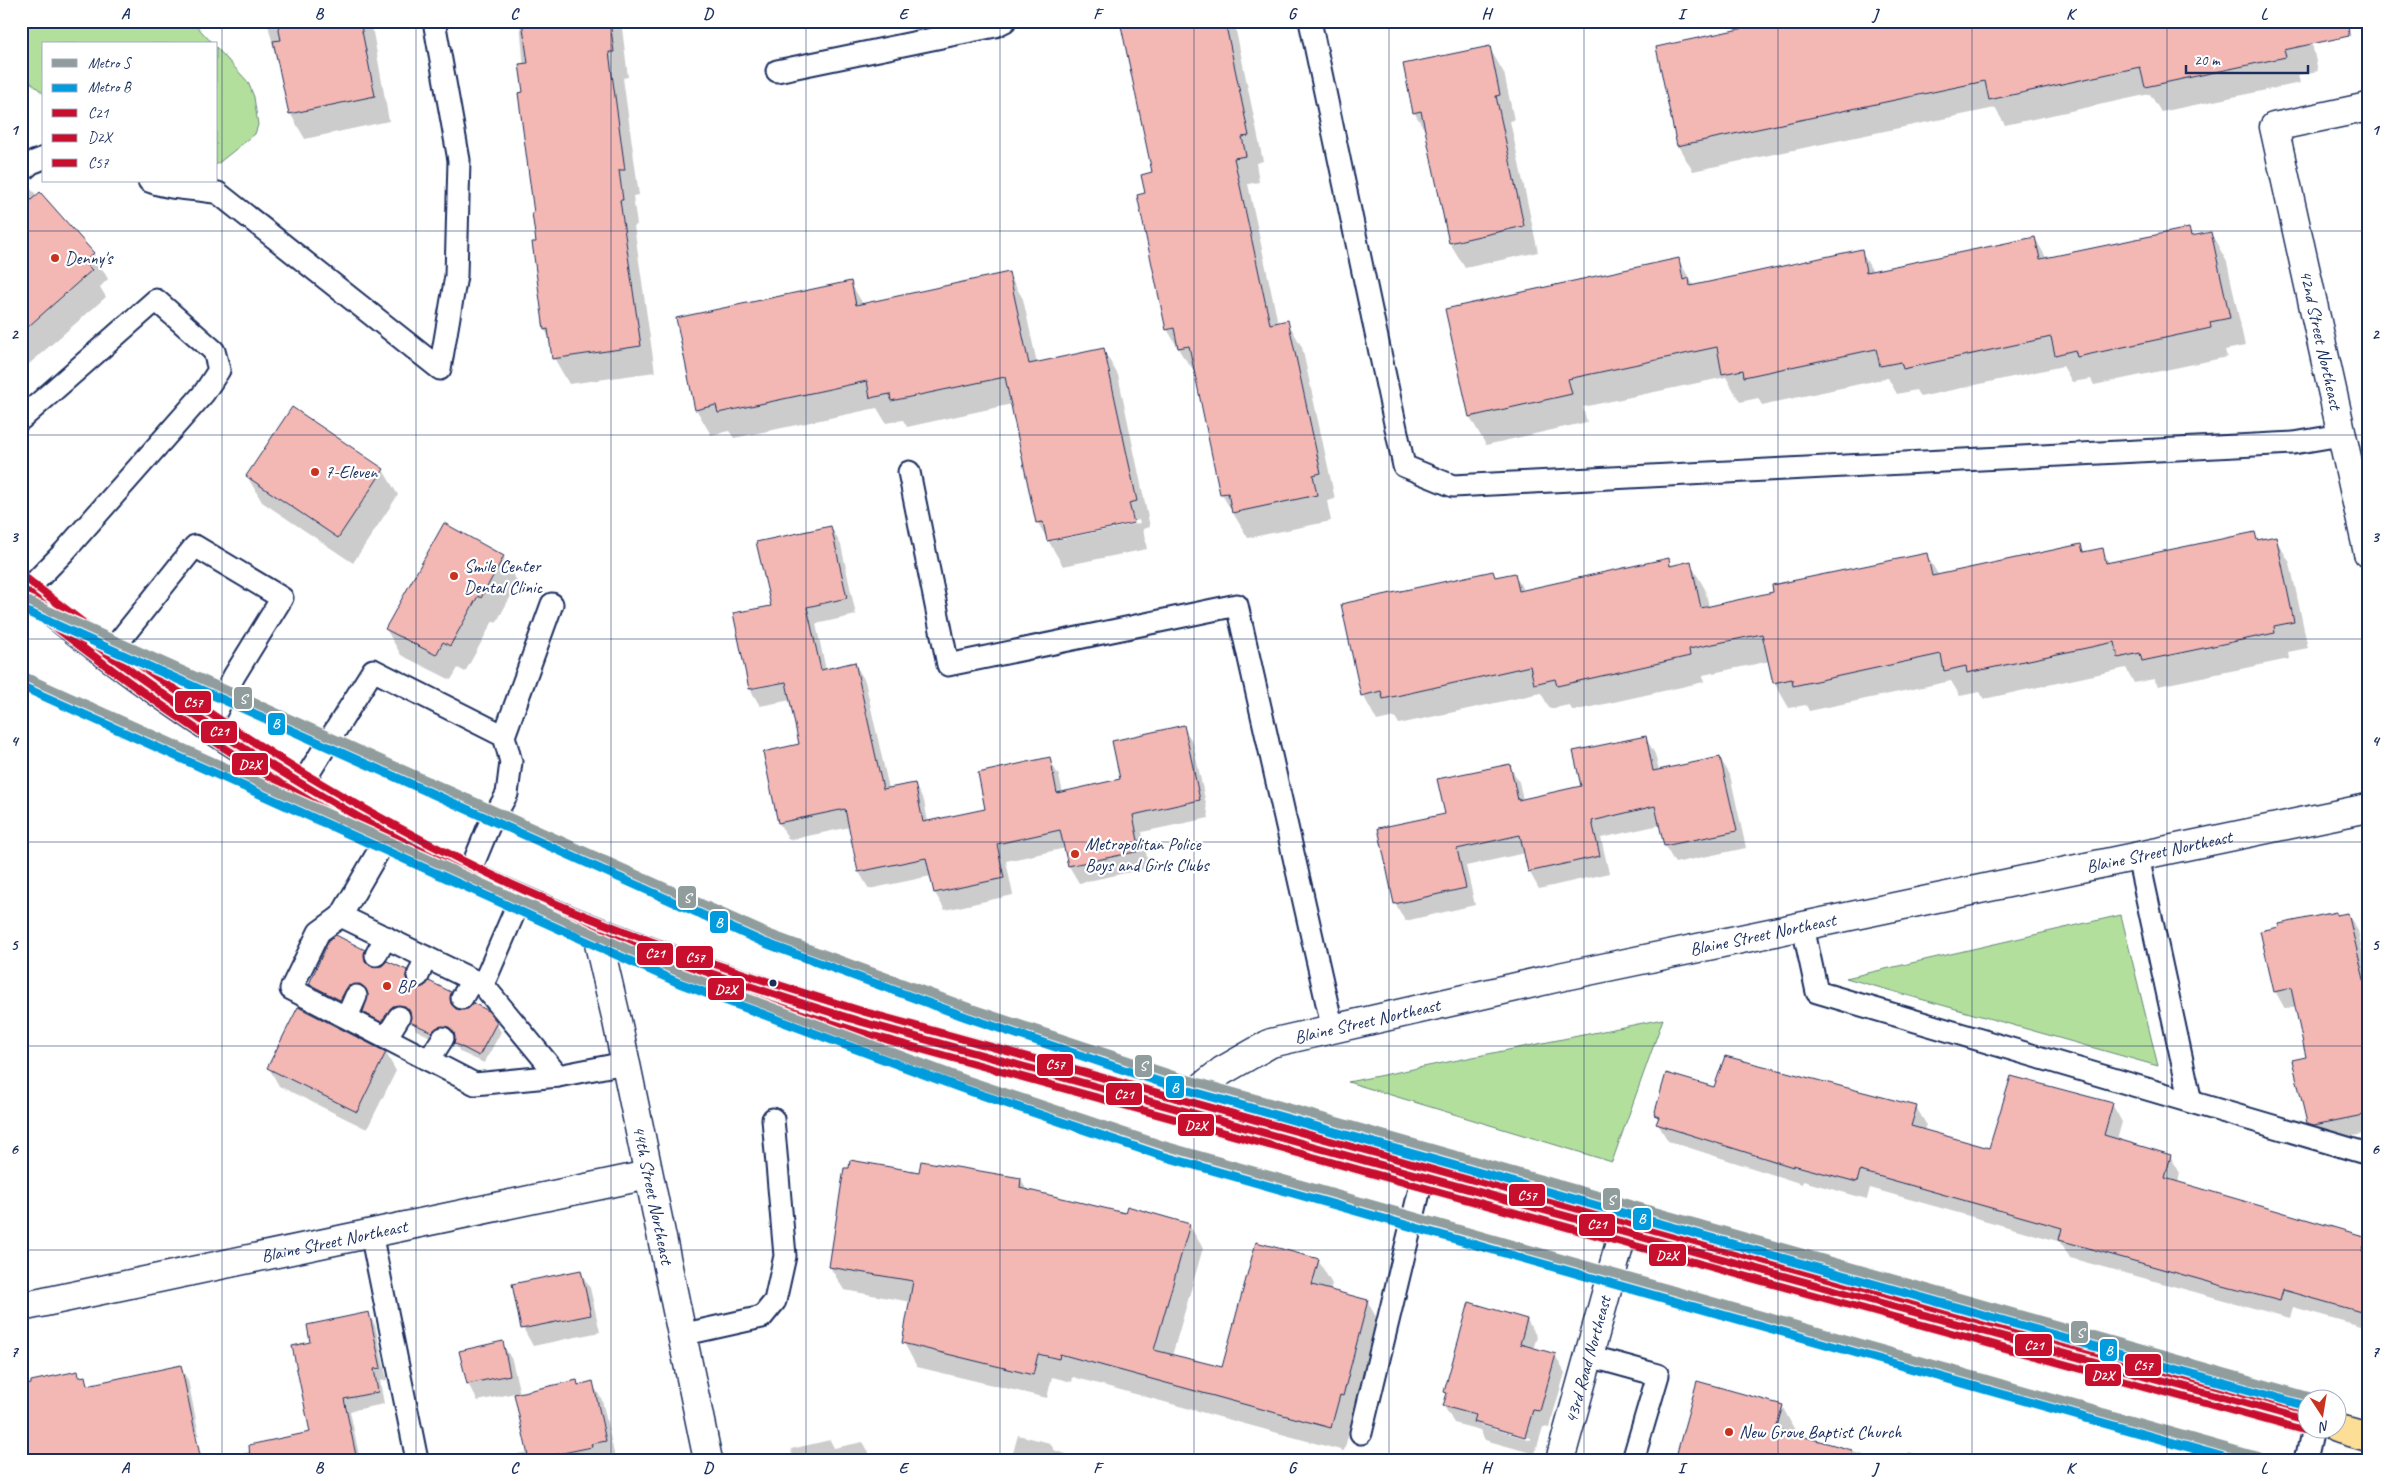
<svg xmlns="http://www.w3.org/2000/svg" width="2389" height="1481" font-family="Caveat,sans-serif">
<rect width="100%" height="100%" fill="#fff"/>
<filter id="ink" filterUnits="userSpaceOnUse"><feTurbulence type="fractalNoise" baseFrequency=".02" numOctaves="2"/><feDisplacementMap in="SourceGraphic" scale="10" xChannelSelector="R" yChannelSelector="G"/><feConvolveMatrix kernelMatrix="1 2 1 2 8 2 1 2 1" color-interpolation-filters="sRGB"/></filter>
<g filter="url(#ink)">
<g fill="#b3df9d" stroke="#67877e">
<path d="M21,21H192L213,44H44V94L21,74Z"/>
<path d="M216,47L248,82L254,97L258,125L255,134L216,165Z"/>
<path d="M2121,915L2158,1066L1846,978Z"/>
<path d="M1663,1019L1612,1162L1348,1082Z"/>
</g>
<g fill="#0003" fill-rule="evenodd">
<path d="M267,21H371L389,121L305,139L290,113Z"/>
<path d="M520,21H624L625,27L622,28L628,77L623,78L639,195L633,196L637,225L634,226L655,372L569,384L554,358L551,341L545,330Z"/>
<path d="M1129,21H1234L1263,161L1256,163L1259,182L1248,184L1278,323L1287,321L1302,347L1335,499L1327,501L1331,521L1248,538L1221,493L1196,373L1182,355L1167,329L1146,194L1153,173Z"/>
<path d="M1783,21H2307L2318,71L2298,75L2300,83L2161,112L2150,94L2005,125L1995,108L1693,171L1678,146Z"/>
<path d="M1489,47L1504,73L1514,120L1510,121L1538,252L1465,268L1450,243L1427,134L1414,112Z"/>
<path d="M27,185L93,253L108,279L100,287L106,297L21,371V190Z"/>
<path d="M2188,229L2193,237L2211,233L2227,262L2245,346L2225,350L2227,357L2094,385L2091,379L2072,382L2063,366L1920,397L1916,390L1897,394L1888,378L1762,405L1758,398L1740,402L1726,377L1583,407L1587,422L1486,445L1470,417L1446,310L1678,259L1694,286L1861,251L1873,272L2035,238L2047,259Z"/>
<path d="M1008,273L1023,299L1037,363L1103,349L1118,375L1150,527L1143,529L1147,549L1063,566L1038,523L1012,404L907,427L903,420L886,423L877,408L734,438L729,431L711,435L696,409L850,282L863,304ZM1139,520L1140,523L1052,541V539Z"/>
<path d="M383,470L398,495L353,563L262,502L247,476Z"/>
<path d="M444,525L503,557L518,583L496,623L493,621L465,672L458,668L451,680L401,655L386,629Z"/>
<path d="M831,527L841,545L856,615L816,624L826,670L855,664L865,681L889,789L914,784L924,801L928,822L987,810L1049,759L1059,776L1063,793L1122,780L1183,726L1193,743L1209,818L1142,832L1149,868L1079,883L1069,866L1066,848L1006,861L1013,895L945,910L935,893L931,876L869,889L859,872L850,827L789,840L779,823L764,753L800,745L791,700L760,706L750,689L735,614L772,606ZM791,679L792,681L754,689V687Z"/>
<path d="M2254,534L2259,541L2275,538L2290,563L2308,648L2288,652L2289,659L2158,686L2154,679L2134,683L2126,668L1984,699L1980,692L1960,696L1951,681L1809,711L1806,705L1789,708L1774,682L1770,661L1703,675L1704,682L1573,711L1569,705L1550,709L1541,693L1399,724L1395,717L1377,721L1363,695L1493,572L1496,578L1514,574L1524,591L1668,559L1672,567L1690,563L1705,589L1709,607L1775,593L1926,554L1939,576L2081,546L2085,553L2102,550L2110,564Z"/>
<path d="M1645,737L1655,754L1659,771L1720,758L1730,775L1746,848L1675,863L1665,846L1660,825L1601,838L1609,873L1539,889L1529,871L1525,853L1466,866L1475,905L1405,921L1395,903L1447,815L1509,765L1519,782L1523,800L1582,786Z"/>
<path d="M2335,913L2337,916L2348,914L2358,931L2368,979V1133L2324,1142L2319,1140L2309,1123L2307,1058L2296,1006L2285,1009L2275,991Z"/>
<path d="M364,951L369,959V967L406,971L411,980L412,988L450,993L455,1002V1010L496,1023L501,1032L484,1063L460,1052L455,1043V1035H443L437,1040L416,1030L411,1016L405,1013L386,1029L369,1020L364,1012L370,995L366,992L353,994L345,1008L315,993L311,984Z"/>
<path d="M298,1008L386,1053L396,1071L367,1129L279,1086L269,1068Z"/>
<path d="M1715,1088L1916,1107L1926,1124L1924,1131L1990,1150L2112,1104L2122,1122L2117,1140L2170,1156L2180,1173L2178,1183L2366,1238L2368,1328L2293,1307L2290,1318L2070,1258L2061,1242L1870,1188L1867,1199L1803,1181L1802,1184L1668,1141L1658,1124L1659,1121L1656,1115Z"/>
<path d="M920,1173L1021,1179L1027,1191L1126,1215L1189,1225L1203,1248L1172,1356L1223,1368L1318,1260L1332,1284L1330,1291L1367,1301L1380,1324L1356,1419L1353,1418L1344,1451L1073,1377L1072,1382L1052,1377L1047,1398L917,1367L904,1343L911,1302L844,1290L830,1267Z"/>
<path d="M580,1271L590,1288L600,1332L533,1346L523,1328Z"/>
<path d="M368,1313L375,1325L387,1380L380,1381L384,1404L350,1411L360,1460H212L271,1447L312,1433V1343Z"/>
<path d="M1527,1320L1537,1337L1533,1349L1555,1355L1565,1373L1549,1428L1543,1427L1535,1454L1485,1440L1480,1430L1454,1423L1444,1406L1448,1396L1446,1392ZM1480,1423L1531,1438V1440L1480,1425Z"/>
<path d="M502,1343L512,1360L520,1394L577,1382L579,1386L592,1383L602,1400L615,1458L518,1460L517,1454L528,1452L515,1393L478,1401L468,1384Z"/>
<path d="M180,1367L188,1380L199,1435L82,1460L21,1386L77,1373L80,1378L84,1377L89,1386Z"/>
<path d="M1782,1406L1798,1436L1881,1460H1677Z"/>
<path d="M1018,1435L1050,1443L1054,1450L1084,1460H1011Z"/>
<path d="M830,1440L834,1448L863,1442L873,1460H793L791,1449Z"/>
<path d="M1909,1452L1935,1460H1906Z"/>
</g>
<g fill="#f3b8b3" stroke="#1b2f5e">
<path d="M277,21H360L375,96L289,114L273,41L281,40Z"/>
<path d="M522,21H610L614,52H609L625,170H619L623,200H620L641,346L552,359L548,329L544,330L532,242H536L532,213H534L518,93L523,92L519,64L528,63Z"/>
<path d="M1120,21H1225L1249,136L1242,137L1246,156L1234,158L1270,324L1288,320L1321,473L1313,475L1317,495L1232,513L1228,493L1220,494L1189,346L1178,348L1174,328L1166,330L1137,195L1145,193L1141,175L1152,172Z"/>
<path d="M1777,21H2348L2349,36L2284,50L2286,57L2145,87L2140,67L1989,100L1985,81L1677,146L1656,47Z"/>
<path d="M1490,46L1500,95L1496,96L1524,226L1449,243L1421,111L1413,113L1403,64Z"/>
<path d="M40,192L94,253L84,262L92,270L21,333V209Z"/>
<path d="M2189,228L2191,236L2211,232L2230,318L2210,322L2211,328L2077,357L2075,350L2055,355L2051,337L1903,369L1901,362L1880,366L1876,349L1744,377L1743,370L1722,374L1717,347L1568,379L1572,394L1469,417L1445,309L1679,258L1683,280L1689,278L1690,286L1862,249L1866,272L2035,237L2040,259Z"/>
<path d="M1009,272L1029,364L1104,348L1137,501L1129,503L1134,523L1047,541L1043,522L1036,523L1005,377L891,401L890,394L870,398L867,381L718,413L716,405L695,410L676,318L851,281L856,305Z"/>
<path d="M292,407L384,469L338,538L246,476Z"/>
<path d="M444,523L504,556L481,598L478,596L450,646L443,642L436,655L385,629Z"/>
<path d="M831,526L847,598L807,607L821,670L855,662L883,789L915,783L923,822L985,809L978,773L1050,757L1057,793L1120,779L1112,741L1184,725L1200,800L1133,815L1140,851L1068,866L1060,830L997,844L1004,878L934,893L926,858L858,872L845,809L778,823L763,752L799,744L786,682L749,689L733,613L771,606L756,542Z"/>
<path d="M2255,532L2257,540L2276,536L2294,622L2274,626L2275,633L2142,661L2140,653L2118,658L2115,642L1967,673L1966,666L1944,671L1941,654L1793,686L1792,679L1773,683L1762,634L1689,649L1690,656L1557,686L1555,679L1534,684L1530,666L1383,699L1381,691L1361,696L1341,604L1493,571L1495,577L1515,573L1519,591L1669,558L1670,566L1691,561L1701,608L1773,592L1772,585L1927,553L1932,576L2081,544L2083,552L2103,548L2106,563Z"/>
<path d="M1646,736L1653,771L1720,757L1737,831L1664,846L1655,806L1592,821L1600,856L1528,872L1520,835L1457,849L1466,888L1394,904L1378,828L1445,814L1437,779L1510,764L1518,800L1581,786L1573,751Z"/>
<path d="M2336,912V915L2348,913L2368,996V1114L2314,1125L2307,1123L2292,1060L2306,1057L2291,988L2274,992L2260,931L2279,927V924Z"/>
<path d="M336,935L365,950V961L370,966H382L387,961L407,970L406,978L413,987L420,988L429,981L451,992V1004L456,1009H468L473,1003L487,1010L497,1022L479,1056L454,1043V1033L449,1027H438L432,1032L410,1022V1012L405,1006H393L381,1022L363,1012L368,995L366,989L360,984L348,986L340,1000L309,984L329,940Z"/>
<path d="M298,1007L386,1052L357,1112L267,1068Z"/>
<path d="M1725,1056L1917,1106L1911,1126L1989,1148L2011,1076L2113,1103L2104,1135L2171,1155L2165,1178L2367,1237L2362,1252L2368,1254V1314L2283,1290L2280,1301L2223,1286L2059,1240L2062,1228L1860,1171L1857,1182L1793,1165V1167L1656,1124L1659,1117L1654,1115L1666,1073L1714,1087Z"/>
<path d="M850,1160L919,1172L921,1161L1021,1178L1020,1188L1125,1213L1127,1206L1190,1224L1154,1350L1222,1367L1256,1242L1319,1259L1312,1285L1368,1300L1343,1396L1340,1395L1331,1428L1060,1354L1059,1359L1038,1354L1033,1375L902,1343L913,1281L829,1267L844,1168H849Z"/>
<path d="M581,1270L591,1315L521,1329L512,1284Z"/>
<path d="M1469,1302L1527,1319L1520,1344L1556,1354L1540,1411L1533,1410L1525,1437L1474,1422L1476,1415L1443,1406L1447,1393L1444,1392Z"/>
<path d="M369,1312L381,1368L374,1369L378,1392L344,1399L357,1460H250L249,1445L310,1432L292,1346L310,1342L307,1325Z"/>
<path d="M503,1341L510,1375L467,1384L459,1351Z"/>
<path d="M181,1365L201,1460H21V1386L31,1384V1381L78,1371L79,1377L85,1376L87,1385Z"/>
<path d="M577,1380L578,1385L593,1381L606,1441L591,1444L592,1447L529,1460L514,1394Z"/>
<path d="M1697,1381L1783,1405L1776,1429L1852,1450L1851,1460H1675Z"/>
</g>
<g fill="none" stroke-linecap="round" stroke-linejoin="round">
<defs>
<g id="service">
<path d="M1310,21L1404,466L1453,486L2294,443L2341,435"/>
<path d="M777,71L995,26L1005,21"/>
<path d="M21,172L31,163L44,158"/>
<path d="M149,181C171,190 195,188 218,193L440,369L456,276L459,160L434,21"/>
<path d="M21,419L156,300L214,351L219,370L204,393L64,552L26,591"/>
<path d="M909,472L948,665L1237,605L1333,1030"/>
<path d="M2350,475L2368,472"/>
<path d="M108,655L195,546L282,598L234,676L209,726"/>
<path d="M504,736L552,604"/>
<path d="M302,784L373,670L504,736L511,762L507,794L488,828L469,874"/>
<path d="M389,833L341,916L483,985L520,899"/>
<path d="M2138,857L2191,1102"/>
<path d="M341,916L319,932L291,989L475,1084L558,1076"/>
<path d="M1803,927L1817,992L2368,1154"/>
<path d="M376,955L386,937"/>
<path d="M418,976L426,957"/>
<path d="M483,985L558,1076L625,1063"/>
<path d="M462,998L472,980"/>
<path d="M347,1017L356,996"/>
<path d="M386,1038L399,1017"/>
<path d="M429,1060L443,1038"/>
<path d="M371,1233L417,1460"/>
<path d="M681,1335L762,1317L775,1301L785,1256L773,1119"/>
<path d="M1589,1356L1658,1375L1633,1460"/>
<path d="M1361,1433L1423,1176"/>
<path d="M2306,1460L2313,1428"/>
</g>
<g id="minor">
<path id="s1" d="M2368,107L2274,127L2368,553"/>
<path id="s2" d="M596,931L617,1021L708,1460"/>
<path id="s3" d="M1176,1108L1222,1071L1271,1043L1564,976L2368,808"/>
<path id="s4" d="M21,1307L648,1175"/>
<path id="s5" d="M1560,1460L1623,1232"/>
</g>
<g id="primary">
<path d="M21,587C172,712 341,819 520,899C630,948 746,987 862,1022L2306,1420"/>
<path d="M2336,1428L2368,1437"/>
</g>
</defs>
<use href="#service" stroke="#1b2f5e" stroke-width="25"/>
<use href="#minor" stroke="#1b2f5e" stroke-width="31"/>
<use href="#primary" stroke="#1b2f5e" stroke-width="31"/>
<use href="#service" stroke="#fff" stroke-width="21"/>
<use href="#minor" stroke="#fff" stroke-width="28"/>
<use href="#primary" stroke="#fcde96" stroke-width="28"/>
<defs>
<path id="bus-1" d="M21,587C175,711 339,817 520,899C630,949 746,986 862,1022L2306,1420"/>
<path id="bus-2" d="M21,600C174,722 339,830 518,909C629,958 744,996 859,1032L2303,1430"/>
<path id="bus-3" d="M27,579C181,702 344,808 524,890C634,939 749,977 865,1012L2306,1410"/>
</defs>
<use href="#bus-1" stroke="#fff" stroke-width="11"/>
<use href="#bus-2" stroke="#fff" stroke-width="11"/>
<use href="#bus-3" stroke="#fff" stroke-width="11"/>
<use href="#bus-1" stroke="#c8102e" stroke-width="8"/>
<use href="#bus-2" stroke="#c8102e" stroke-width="8"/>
<use href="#bus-3" stroke="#c8102e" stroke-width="8"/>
<defs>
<g id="metro-1">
<path d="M21,598L769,934L970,1008L1172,1075L2314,1398"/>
<path d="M21,675L683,974L964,1079L1162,1145L2270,1460"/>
</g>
<g id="metro-2">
<path d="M21,609L765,943L966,1017L1169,1085L2306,1406"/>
<path d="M21,686L679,983L961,1088L1159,1155L2234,1460"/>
</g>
</defs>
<use href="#metro-1" stroke="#fff" stroke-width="12"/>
<use href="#metro-2" stroke="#fff" stroke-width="12"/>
<use href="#metro-1" stroke="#919d9d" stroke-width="9"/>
<use href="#metro-2" stroke="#009cde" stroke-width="9"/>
</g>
</g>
<path fill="none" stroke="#1b2f5e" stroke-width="1" stroke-opacity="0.55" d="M222,21V1460M416,21V1460M611,21V1460M806,21V1460M1000,21V1460M1194,21V1460M1389,21V1460M1584,21V1460M1778,21V1460M1972,21V1460M2167,21V1460M21,231H2368M21,435H2368M21,639H2368M21,842H2368M21,1046H2368M21,1250H2368"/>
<g fill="#c8321e" stroke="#fff" stroke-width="2">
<circle cx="55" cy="258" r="5"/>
<circle cx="315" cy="472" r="5"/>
<circle cx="454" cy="576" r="5"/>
<circle cx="1075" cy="854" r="5"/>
<circle cx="387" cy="986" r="5"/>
<circle cx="1729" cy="1432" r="5"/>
</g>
<circle fill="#1b2f5e" stroke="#fff" stroke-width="2" cx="773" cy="983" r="4.5"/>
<g text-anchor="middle" stroke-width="4.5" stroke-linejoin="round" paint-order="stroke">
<g font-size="18" fill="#1b2f5e" stroke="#fff" text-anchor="start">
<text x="65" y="264">Denny's</text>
<text x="325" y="478">7-Eleven</text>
<text x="464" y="572">Smile Center<tspan x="464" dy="21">Dental Clinic</tspan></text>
<text x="1085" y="850">Metropolitan Police<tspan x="1085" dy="21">Boys and Girls Clubs</tspan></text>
<text x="397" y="992">BP</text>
<text x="1739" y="1438">New Grove Baptist Church</text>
</g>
<g font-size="18" fill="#1b2f5e" stroke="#fff">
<text dy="6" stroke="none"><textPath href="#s1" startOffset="314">42nd Street Northeast</textPath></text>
<text dy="6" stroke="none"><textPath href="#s3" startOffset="1024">Blaine Street Northeast</textPath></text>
<text dy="6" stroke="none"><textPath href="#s3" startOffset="619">Blaine Street Northeast</textPath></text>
<text dy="6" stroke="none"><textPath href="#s3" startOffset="214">Blaine Street Northeast</textPath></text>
<text dy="6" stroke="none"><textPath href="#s2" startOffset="270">44th Street Northeast</textPath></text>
<text dy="6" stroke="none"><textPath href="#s4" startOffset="320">Blaine Street Northeast</textPath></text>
<text dy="6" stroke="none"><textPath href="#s5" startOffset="104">43rd Road Northeast</textPath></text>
</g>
</g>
<g stroke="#fff" stroke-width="2">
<rect x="233" y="686" width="20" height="24" rx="5" fill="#919d9d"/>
<rect x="174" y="690" width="38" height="24" rx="5" fill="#c8102e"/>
<rect x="267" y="712" width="19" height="24" rx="5" fill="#009cde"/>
<rect x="200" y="720" width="38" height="24" rx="5" fill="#c8102e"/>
<rect x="231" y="752" width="38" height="24" rx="5" fill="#c8102e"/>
<rect x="677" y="885" width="20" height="24" rx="5" fill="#919d9d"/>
<rect x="709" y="910" width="20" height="24" rx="5" fill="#009cde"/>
<rect x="636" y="942" width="38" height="24" rx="5" fill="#c8102e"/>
<rect x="675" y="945" width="39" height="24" rx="5" fill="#c8102e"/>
<rect x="707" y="977" width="38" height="24" rx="5" fill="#c8102e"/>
<rect x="1036" y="1053" width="38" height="24" rx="5" fill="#c8102e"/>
<rect x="1134" y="1054" width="19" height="24" rx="5" fill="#919d9d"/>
<rect x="1165" y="1075" width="20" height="24" rx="5" fill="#009cde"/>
<rect x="1105" y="1082" width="38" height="24" rx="5" fill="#c8102e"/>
<rect x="1177" y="1113" width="38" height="24" rx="5" fill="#c8102e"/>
<rect x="1508" y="1183" width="38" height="24" rx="5" fill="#c8102e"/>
<rect x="1602" y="1187" width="19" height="24" rx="5" fill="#919d9d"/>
<rect x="1632" y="1207" width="20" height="24" rx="5" fill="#009cde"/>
<rect x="1578" y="1213" width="38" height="24" rx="5" fill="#c8102e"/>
<rect x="1648" y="1243" width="39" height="24" rx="5" fill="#c8102e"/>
<rect x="2070" y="1320" width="19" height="24" rx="5" fill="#919d9d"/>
<rect x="2014" y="1333" width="39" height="24" rx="5" fill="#c8102e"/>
<rect x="2099" y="1338" width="19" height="24" rx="5" fill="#009cde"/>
<rect x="2124" y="1353" width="38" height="24" rx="5" fill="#c8102e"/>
<rect x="2084" y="1363" width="38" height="24" rx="5" fill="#c8102e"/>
</g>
<g font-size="14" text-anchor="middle" font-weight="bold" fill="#fff">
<text x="243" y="703">S</text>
<text x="193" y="707">C57</text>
<text x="276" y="728">B</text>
<text x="219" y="736">C21</text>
<text x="250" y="769">D2X</text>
<text x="687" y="902">S</text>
<text x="719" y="927">B</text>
<text x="655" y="958">C21</text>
<text x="695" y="962">C57</text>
<text x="726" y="994">D2X</text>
<text x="1055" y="1069">C57</text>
<text x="1143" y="1070">S</text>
<text x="1175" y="1092">B</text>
<text x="1124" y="1099">C21</text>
<text x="1196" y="1130">D2X</text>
<text x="1527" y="1200">C57</text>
<text x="1611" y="1204">S</text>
<text x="1642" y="1223">B</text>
<text x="1597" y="1229">C21</text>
<text x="1667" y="1260">D2X</text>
<text x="2080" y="1337">S</text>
<text x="2034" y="1350">C21</text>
<text x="2109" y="1355">B</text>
<text x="2143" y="1370">C57</text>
<text x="2103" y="1380">D2X</text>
</g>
<rect width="2389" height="1481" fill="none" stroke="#fff" stroke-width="55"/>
<rect x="42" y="42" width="175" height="140" fill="#ffffff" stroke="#a4acbf"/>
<rect x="52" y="59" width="25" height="8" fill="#919d9d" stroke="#a4acbf"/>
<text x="88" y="68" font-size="15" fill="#1b2f5e">Metro S</text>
<rect x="52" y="84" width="25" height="8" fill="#009cde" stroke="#a4acbf"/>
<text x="88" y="92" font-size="15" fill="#1b2f5e">Metro B</text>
<rect x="52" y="109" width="25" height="8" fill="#c8102e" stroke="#a4acbf"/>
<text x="88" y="118" font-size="15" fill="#1b2f5e">C21</text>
<rect x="52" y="134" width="25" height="8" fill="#c8102e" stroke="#a4acbf"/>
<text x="88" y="142" font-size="15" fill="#1b2f5e">D2X</text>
<rect x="52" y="159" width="25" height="8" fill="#c8102e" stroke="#a4acbf"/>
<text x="88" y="168" font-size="15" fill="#1b2f5e">C57</text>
<g transform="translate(2322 1414) rotate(168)"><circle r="24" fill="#ffffff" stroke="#a4acbf"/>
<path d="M0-4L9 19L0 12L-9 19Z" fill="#c8321e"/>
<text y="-8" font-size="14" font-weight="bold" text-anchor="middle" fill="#1b2f5e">N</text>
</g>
<path d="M2186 65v8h122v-8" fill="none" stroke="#1b2f5e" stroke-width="2.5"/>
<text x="2194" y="65" font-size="15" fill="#1b2f5e" stroke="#ffffff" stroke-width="4" paint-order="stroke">20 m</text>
<rect x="28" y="28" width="2334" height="1426" fill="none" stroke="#1b2f5e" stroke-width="2"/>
<g font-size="16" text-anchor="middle" font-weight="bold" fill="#1b2f5e">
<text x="125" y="19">A</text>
<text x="319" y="19">B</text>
<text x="514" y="19">C</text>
<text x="708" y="19">D</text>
<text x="903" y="19">E</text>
<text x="1097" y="19">F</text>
<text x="1292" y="19">G</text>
<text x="1486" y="19">H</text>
<text x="1681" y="19">I</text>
<text x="1875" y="19">J</text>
<text x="2070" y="19">K</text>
<text x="2264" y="19">L</text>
<text x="14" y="135">1</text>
<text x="2375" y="135">1</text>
<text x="14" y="339">2</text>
<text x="2375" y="339">2</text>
<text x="14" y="542">3</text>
<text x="2375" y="542">3</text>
<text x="14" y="746">4</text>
<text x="2375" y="746">4</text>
<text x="14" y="950">5</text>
<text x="2375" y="950">5</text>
<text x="14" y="1154">6</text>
<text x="2375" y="1154">6</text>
<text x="14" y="1357">7</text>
<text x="2375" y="1357">7</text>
<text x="125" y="1473">A</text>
<text x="319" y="1473">B</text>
<text x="514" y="1473">C</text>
<text x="708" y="1473">D</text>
<text x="903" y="1473">E</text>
<text x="1097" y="1473">F</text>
<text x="1292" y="1473">G</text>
<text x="1486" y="1473">H</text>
<text x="1681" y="1473">I</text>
<text x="1875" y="1473">J</text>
<text x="2070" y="1473">K</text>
<text x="2264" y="1473">L</text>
</g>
</svg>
